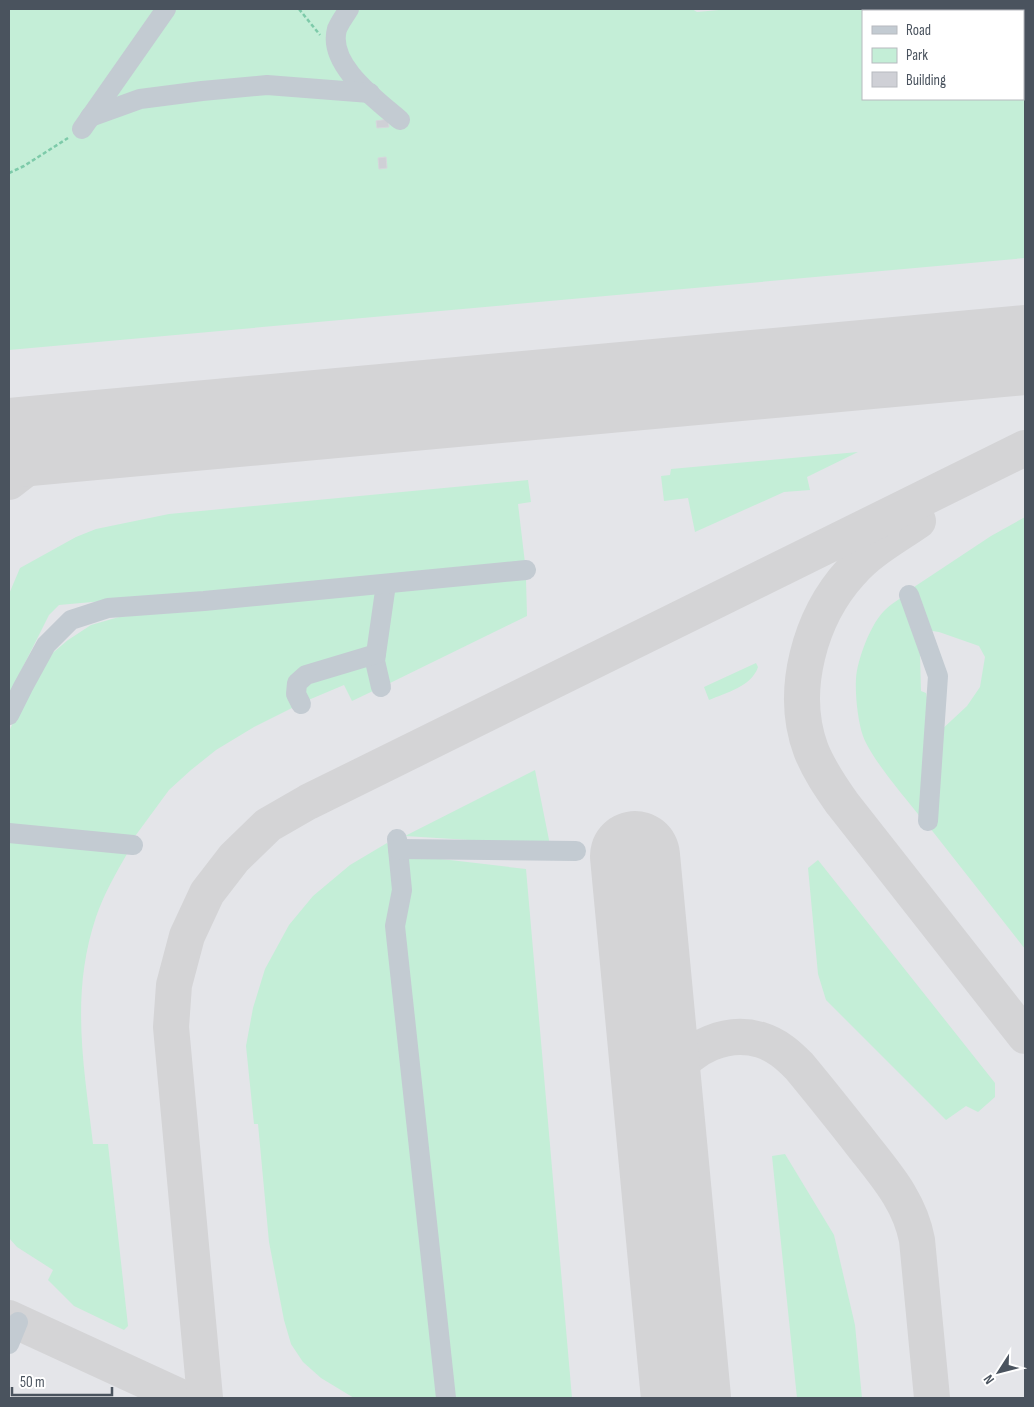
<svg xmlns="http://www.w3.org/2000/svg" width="1034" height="1407" font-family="'Sofia Sans Condensed',sans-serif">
<rect width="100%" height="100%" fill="#f4f2f2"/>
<path fill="#e4e5e9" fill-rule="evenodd" d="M9,9H1025V1398H9ZM863,11H1023V99H863Z"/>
<g fill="#c4eed7" fill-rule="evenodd">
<path d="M9,9H692L697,12L730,9H1025V258L9,350ZM863,11H1023V99H863Z"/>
<path d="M858,452L807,477L810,490L784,492L695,532L688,498L664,501L661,476L670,475L671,469Z"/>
<path d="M528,480L531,502L518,504L525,563L59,605L49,615L9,695V594L20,568L76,537L96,529L169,514Z"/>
<path d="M1025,517V949L930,828L938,733L967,706L980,687L985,657L979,646L939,632L926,630L911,589L991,536Z"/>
<path d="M526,579L527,616L388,684L383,670L392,592Z"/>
<path d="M377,593L370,649L311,668L294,707L254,727L216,750L191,770L169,790L133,839L9,827V731L38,673L49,656L68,640L91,625L119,617Z"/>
<path d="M904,596L925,651L920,656L921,691L926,693L930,713L921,818C905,797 872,760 863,736C858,722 855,695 856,679C857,660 871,623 885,610C891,604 898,600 904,596Z"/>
<path d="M365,660L373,691L352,701L344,685L306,701L303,681Z"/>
<path d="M756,663L758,667C752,686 726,693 709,700L704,687Z"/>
<path d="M535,770L550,845L405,836Z"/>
<path d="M9,837L128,852C116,873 104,894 96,917C70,995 84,1066 93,1144H108L128,1326L124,1330L74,1306L48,1280L53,1270L17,1247L9,1238Z"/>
<path d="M387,843L392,852L437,1398H354L321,1378L303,1362L291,1344L284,1320L269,1242L258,1124H254L246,1046L253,1008L265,969L289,925L313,896L350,865Z"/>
<path d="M407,855L526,869L572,1398H453L402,924Z"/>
<path d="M818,860L995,1083V1097L978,1112L966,1106L946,1120L826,1000L818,974L808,868Z"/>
<path d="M785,1154L834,1235L855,1325L862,1398H797L772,1156Z"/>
</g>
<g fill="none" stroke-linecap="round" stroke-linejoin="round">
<g stroke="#d4d4d6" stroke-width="36">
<path d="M9,482C26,468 45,456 65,448C90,438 118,436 144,431"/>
<path d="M918,521C895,537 869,551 851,572C810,617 789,691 811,750C819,770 830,786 842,803L1025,1036"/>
<path d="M660,1114C663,1102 666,1088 672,1077C689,1046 728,1030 761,1040C777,1045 788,1055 799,1066C819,1090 838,1114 857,1138C882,1171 909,1198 917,1240L932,1398"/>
<path d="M9,1318L183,1398"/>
<path d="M205,1398L171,1027L174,985L187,936L207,893L234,858L268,825L308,802L1025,448"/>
</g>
<g stroke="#d4d4d6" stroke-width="90">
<path d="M9,443L1025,350"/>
<path d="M635,856L686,1398"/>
</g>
</g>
<g fill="#cfd0d6" stroke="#d6d7dc">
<path d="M388,119L389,127L377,128L376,121Z"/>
<path d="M386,157L387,168L379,169L378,158Z"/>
</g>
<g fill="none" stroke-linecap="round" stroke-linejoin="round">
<g stroke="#7dcaa9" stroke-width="2.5" stroke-dasharray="4 2.5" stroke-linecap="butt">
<path d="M299,9L320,35"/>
<path d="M9,173L24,166L68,138"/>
</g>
<g stroke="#c3cbd2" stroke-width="20">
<path d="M349,9C345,15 340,22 337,29C327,65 377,100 400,120"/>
<path d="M90,117L140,99L202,91L267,85L370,93"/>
<path d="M82,129L166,9"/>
<path d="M909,595L938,676L928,821"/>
<path d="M381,687L375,661L386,584"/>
<path d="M301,704L296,694L297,683L306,675L376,654"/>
<path d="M9,715L23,687L46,645L71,620L108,608L204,601L526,570"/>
<path d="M9,833L133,845"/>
<path d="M397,839L402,890L395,926L446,1398"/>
<path d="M398,849L576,851"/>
<path d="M9,1344L18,1322"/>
</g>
</g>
<rect width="1034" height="1407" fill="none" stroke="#4a535e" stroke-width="20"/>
<rect x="862" y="10" width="162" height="90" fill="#ffffff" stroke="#b7babf"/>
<rect x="872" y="26" width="25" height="8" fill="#c3cbd2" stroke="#b7babf"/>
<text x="906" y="35" font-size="15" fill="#4a535e">Road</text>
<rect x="872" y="48" width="25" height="15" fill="#c4eed7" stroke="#b7babf"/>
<text x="906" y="60" font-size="15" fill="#4a535e">Park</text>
<rect x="872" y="72" width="25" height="15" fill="#cfd0d6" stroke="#b7babf"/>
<text x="906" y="85" font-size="15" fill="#4a535e">Building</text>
<g transform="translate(999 1372) rotate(234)" stroke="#ffffff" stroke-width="4" paint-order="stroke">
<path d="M0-4L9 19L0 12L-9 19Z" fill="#4a535e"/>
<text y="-8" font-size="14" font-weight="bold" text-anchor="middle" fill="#4a535e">N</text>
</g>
<path d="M12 1387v8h100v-8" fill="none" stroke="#4a535e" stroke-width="2.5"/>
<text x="20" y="1387" font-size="15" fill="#4a535e" stroke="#ffffff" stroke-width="4" paint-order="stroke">50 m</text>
</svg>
